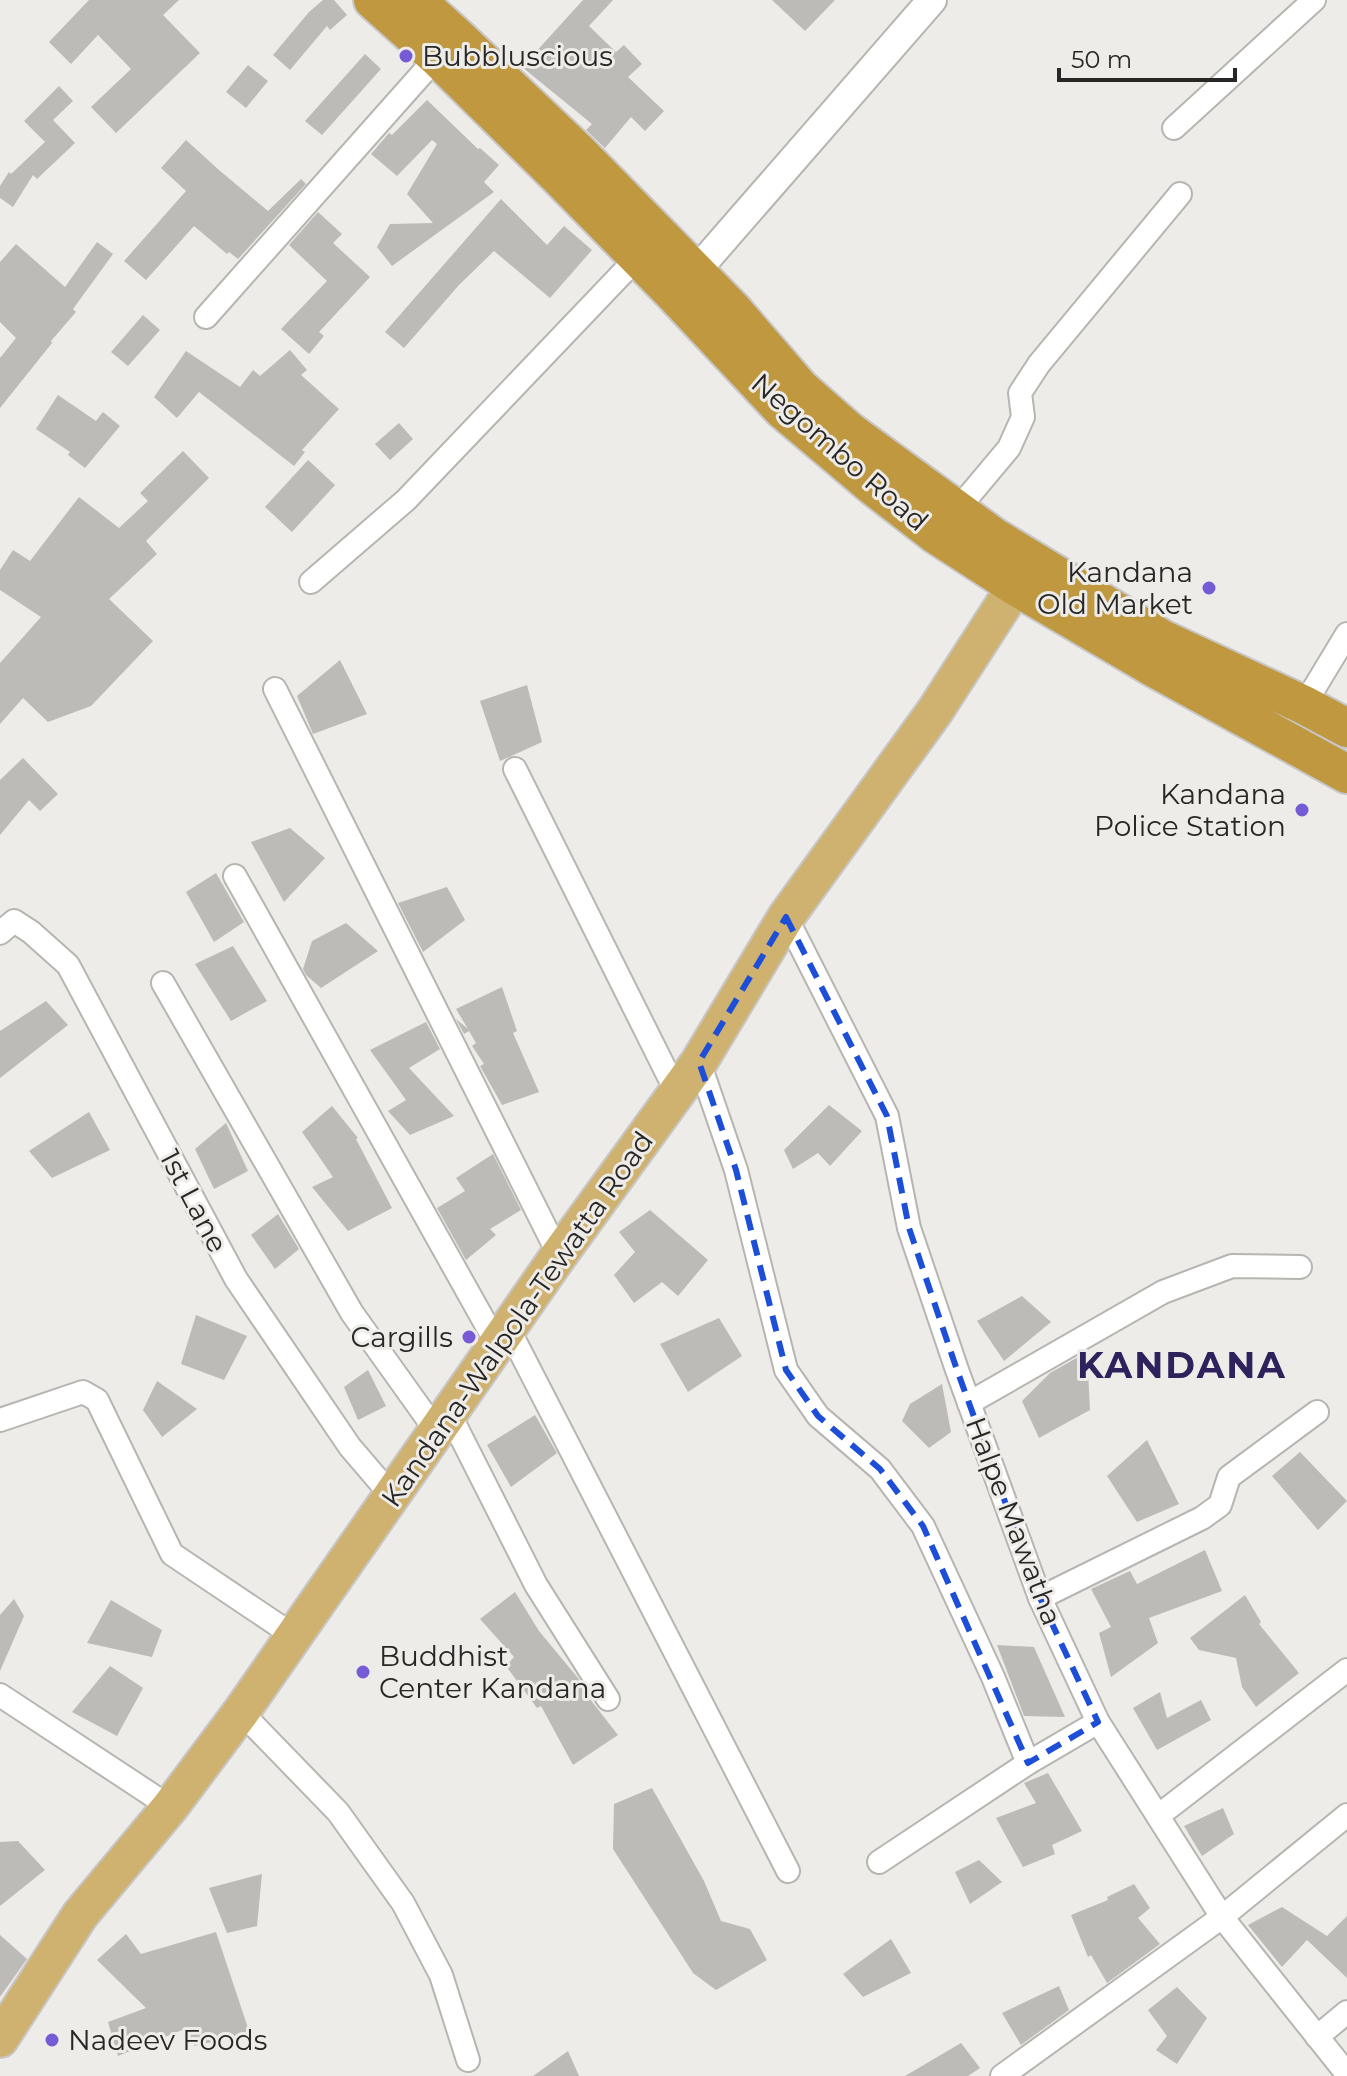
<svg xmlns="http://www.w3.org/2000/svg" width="1347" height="2076" font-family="Montserrat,sans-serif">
<rect width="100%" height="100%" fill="#eeece8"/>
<g fill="#bdbbb7">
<path d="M89,0H179L163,15L200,53L116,133L91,107L131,69L98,35L71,64L49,42Z"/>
<path d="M323,0H334L347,15L330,30L327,26L290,70L273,55L309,12Z"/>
<path d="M583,0H613L589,26L616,52L624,45L642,64L628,77L664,111L645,131L631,117L605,148L586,130L592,124L522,67Z"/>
<path d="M772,0H835L805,31Z"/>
<path d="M365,54L381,69L322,135L305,121Z"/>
<path d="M248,65L268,81L246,108L226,92Z"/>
<path d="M59,86L73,101L53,120L75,143L37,179L33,175L13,207L0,198V186L9,172L11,174L45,142L24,121Z"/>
<path d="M427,100L478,149L480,148L499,165L484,182L494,192L392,266L377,247L390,224L433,223L407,194L437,144L432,140L397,176L371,154L389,133L392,135Z"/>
<path d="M186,140L219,170L268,211L301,179L306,184L238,259L229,252L227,254L194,226L146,280L124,261L186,191L161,168Z"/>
<path d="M501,199L547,245L564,226L592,250L550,298L494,251L459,285L404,348L385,332Z"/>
<path d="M318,212L342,234L333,243L370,277L319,332L324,336L309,354L281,329L327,281L289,245Z"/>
<path d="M97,242L113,254L73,309L76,312L51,341L52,343L0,408V358L16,338L0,322V262L16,244L65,287Z"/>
<path d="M143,315L160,330L128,366L111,352Z"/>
<path d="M290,350L307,370L301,375L339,409L302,450L305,452L294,466L199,392L177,418L154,397L186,351L240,387L253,370L260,376Z"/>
<path d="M58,395L96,421L103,412L120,426L85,468L68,455L70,452L36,429Z"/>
<path d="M399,423L413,439L390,460L375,444Z"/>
<path d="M183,451L209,478L146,541L157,554L109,599L153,641L91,706L48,722L23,698L0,724V663L41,617L0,590V570L13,550L30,561L79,497L119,528L148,501L140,493Z"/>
<path d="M308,460L335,485L292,532L265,507Z"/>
<path d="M340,660L367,714L313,734L297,696Z"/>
<path d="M527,685L542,742L500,761L480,701Z"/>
<path d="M23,758L58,794L40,811L29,800L0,835V780Z"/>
<path d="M290,828L325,858L284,902L251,842Z"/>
<path d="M216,873L244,922L214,942L186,892Z"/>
<path d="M447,887L465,920L423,952L398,903Z"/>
<path d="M346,923L378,951L321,988L306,975L303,969L312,941Z"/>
<path d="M233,946L267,1001L231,1021L195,964Z"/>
<path d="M502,987L517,1031L513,1033L539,1092L502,1105L480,1066L484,1064L472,1046L476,1043L469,1031L464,1034L456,1019L468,1029L456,1009Z"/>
<path d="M46,1001L68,1025L0,1078V1031Z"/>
<path d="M426,1022L440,1049L409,1068L454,1116L410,1135L388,1111L406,1100L370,1050Z"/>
<path d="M829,1105L862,1131L830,1166L818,1153L793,1169L784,1150Z"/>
<path d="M332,1106L358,1138L356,1139L392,1208L348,1231L312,1187L333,1177L302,1132Z"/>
<path d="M89,1112L110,1150L52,1178L29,1151Z"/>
<path d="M226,1123L248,1171L214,1189L195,1149Z"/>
<path d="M493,1154L521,1210L490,1229L496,1235L466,1260L437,1208L465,1191L456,1178Z"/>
<path d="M650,1210L708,1260L678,1296L662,1282L634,1303L614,1275L635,1252L619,1232Z"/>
<path d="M278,1214L299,1249L275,1269L251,1235Z"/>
<path d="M1022,1296L1051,1322L1004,1361L977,1321Z"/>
<path d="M196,1315L247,1336L224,1380L181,1364Z"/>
<path d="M719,1318L742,1356L688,1392L660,1344Z"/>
<path d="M1087,1352L1090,1410L1039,1438L1022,1401L1050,1373Z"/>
<path d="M368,1370L386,1406L358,1420L344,1387Z"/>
<path d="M157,1381L197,1409L162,1437L143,1410Z"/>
<path d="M942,1384L951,1432L929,1448L902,1421L910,1404Z"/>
<path d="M535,1415L557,1453L511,1487L487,1445Z"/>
<path d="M1147,1440L1179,1504L1137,1522L1107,1476Z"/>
<path d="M1300,1452L1347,1501L1318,1530L1272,1476Z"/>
<path d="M1205,1550L1222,1591L1149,1618L1158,1643L1111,1677L1099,1633L1111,1627L1091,1589L1130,1571L1137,1584Z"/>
<path d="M515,1592L539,1631L578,1678L582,1684L579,1685L618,1735L573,1765L541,1706L537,1708L506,1666L514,1657L480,1619Z"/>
<path d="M1245,1595L1261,1622L1259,1624L1299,1673L1256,1707L1242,1687L1236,1658L1199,1650L1190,1638Z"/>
<path d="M14,1599L24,1616L0,1671V1615Z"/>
<path d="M111,1600L162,1630L152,1657L87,1643Z"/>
<path d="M997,1645L1034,1647L1065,1717L1024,1716Z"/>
<path d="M110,1666L143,1688L117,1736L72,1712Z"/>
<path d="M1160,1692L1167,1718L1201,1700L1211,1720L1157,1750L1133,1708Z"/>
<path d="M1048,1773L1082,1831L1052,1845L1055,1854L1023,1867L996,1818L1036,1803L1024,1783Z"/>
<path d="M652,1788L704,1881L721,1921L750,1929L767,1960L716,1990L693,1973L613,1849L614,1804Z"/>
<path d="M1223,1808L1234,1834L1202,1856L1184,1826Z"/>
<path d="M18,1841L45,1870L0,1906V1842Z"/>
<path d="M979,1860L1002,1882L970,1904L955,1872Z"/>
<path d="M262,1874L257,1926L227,1933L209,1888Z"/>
<path d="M1134,1884L1150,1908L1138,1918L1160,1944L1107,1983L1091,1955L1088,1957L1071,1915L1108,1900L1107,1897Z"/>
<path d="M1282,1907L1327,1936L1347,1916V1978L1307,1940L1282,1967L1248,1925Z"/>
<path d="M216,1932L250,2034L194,2046L187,2028L118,2056L108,2022L146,2008L97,1960L126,1934L141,1954Z"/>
<path d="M0,1935L27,1959L0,1997Z"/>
<path d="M891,1939L911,1973L863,1997L843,1974Z"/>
<path d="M1059,1986L1069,2010L1021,2045L1002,2013Z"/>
<path d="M1177,1987L1207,2018L1177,2064L1156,2050L1167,2036L1148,2010Z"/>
<path d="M961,2043L980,2068L968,2076H905Z"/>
<path d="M568,2051L579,2076H533Z"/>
</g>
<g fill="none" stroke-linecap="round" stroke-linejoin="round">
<defs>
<g id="minor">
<path d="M1174,128L1314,0"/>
<path d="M206,317L437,57"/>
<path d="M957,510L1009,448L1023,417L1020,393L1039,364L1180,194"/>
<path d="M311,582L406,500L637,258"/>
<path d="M275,689L559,1255"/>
<path d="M1304,705L1347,634"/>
<path d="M515,769L677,1093"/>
<path d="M235,876L497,1344"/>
<path d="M786,917L887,1116L909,1228L957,1370L1040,1598L1098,1722L1222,1917L1347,2074"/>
<path d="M0,933L14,921L31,932L68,965L236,1279L350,1447L392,1496"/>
<path d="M163,983L352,1313L437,1432"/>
<path d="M699,1062L736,1170L786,1370L818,1416L880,1469L923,1526L993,1677L1028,1763"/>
<path d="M508,1328L788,1871"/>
<path d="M969,1403L1163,1292L1232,1266L1300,1267"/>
<path d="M449,1413L536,1585L608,1699"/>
<path d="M0,1420L83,1392L97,1400L172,1554L294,1636"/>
<path d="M1040,1598L1202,1518L1220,1505L1229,1477L1317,1412"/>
<path d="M0,1695L170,1807"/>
<path d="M241,1712L338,1812L403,1903L441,1975L468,2060"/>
<path d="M1158,1816L1347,1670"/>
<path d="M879,1862L1028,1763L1098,1722"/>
<path d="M1317,2037L1347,2012"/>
<path d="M1002,2076L1222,1917L1347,1815"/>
</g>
<path id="tertiary" d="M683,286L932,0"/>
<path id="primary" d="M0,2039L80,1915L170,1807L241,1712L559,1255L699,1062L786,917L935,711L1031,562"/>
<g id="trunk">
<path d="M373,0L437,57L559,177L675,295L783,410L873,486L935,534L1015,586L1149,665L1347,774"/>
<path d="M416,0L456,36L578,152L732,309L800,388L849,431L994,537L1162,639L1304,705L1347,728"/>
</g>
</defs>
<use href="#minor" stroke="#b7b5b1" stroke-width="26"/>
<use href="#tertiary" stroke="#b7b5b1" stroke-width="32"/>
<use href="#primary" stroke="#c7c7c7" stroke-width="40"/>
<use href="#trunk" stroke="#c7c7c7" stroke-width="42"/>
<use href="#minor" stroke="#fff" stroke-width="22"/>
<use href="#tertiary" stroke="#fff" stroke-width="28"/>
<use href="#primary" stroke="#d0b270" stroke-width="36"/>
<use href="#trunk" stroke="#c09840" stroke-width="38"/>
</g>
<path fill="none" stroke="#1d4ed8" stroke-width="6" stroke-dasharray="16 10" stroke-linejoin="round" d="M786,917L887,1116L909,1228L957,1370L1040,1598L1098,1722L1028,1763L923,1526L880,1469L818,1416L786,1370L736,1170L699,1062Z"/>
<g fill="#755bd5" stroke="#eeece8" stroke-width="3">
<circle cx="406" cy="56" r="8"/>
<circle cx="1209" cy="588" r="8"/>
<circle cx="1302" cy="810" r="8"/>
<circle cx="469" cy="1337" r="8"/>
<circle cx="363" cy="1672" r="8"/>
<circle cx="52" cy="2040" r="8"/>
</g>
<g text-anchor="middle" stroke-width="6" stroke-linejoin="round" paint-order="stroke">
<g font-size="28" fill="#282726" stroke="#eeece8" text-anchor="start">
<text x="422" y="66">Bubbluscious</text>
<text x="1193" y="582" text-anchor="end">Kandana<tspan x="1193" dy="32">Old Market</tspan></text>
<text x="1286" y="804" text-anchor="end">Kandana<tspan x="1286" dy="32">Police Station</tspan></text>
<text x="453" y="1347" text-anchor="end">Cargills</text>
<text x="379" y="1666">Buddhist<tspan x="379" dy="32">Center Kandana</tspan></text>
<text x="68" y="2050">Nadeev Foods</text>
</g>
<g font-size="28" fill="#282726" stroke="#eeece8">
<text transform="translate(840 452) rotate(41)" y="10">Negombo Road</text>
<text transform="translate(194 1201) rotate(62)" y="10">1st Lane</text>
<text transform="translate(517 1319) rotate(-55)" y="10">Kandana-Walpola-Tewatta Road</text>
<text transform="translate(1014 1521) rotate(69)" y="10">Halpe Mawatha</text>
</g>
<g font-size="36" font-weight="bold" letter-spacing="2" fill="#2e215c" stroke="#eeece8">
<text x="1182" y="1378">KANDANA</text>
</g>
</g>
<path d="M1059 68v12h176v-12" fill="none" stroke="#282726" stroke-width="4"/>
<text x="1071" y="68" font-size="24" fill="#282726" stroke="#eeece8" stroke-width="6" paint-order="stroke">50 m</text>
</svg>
